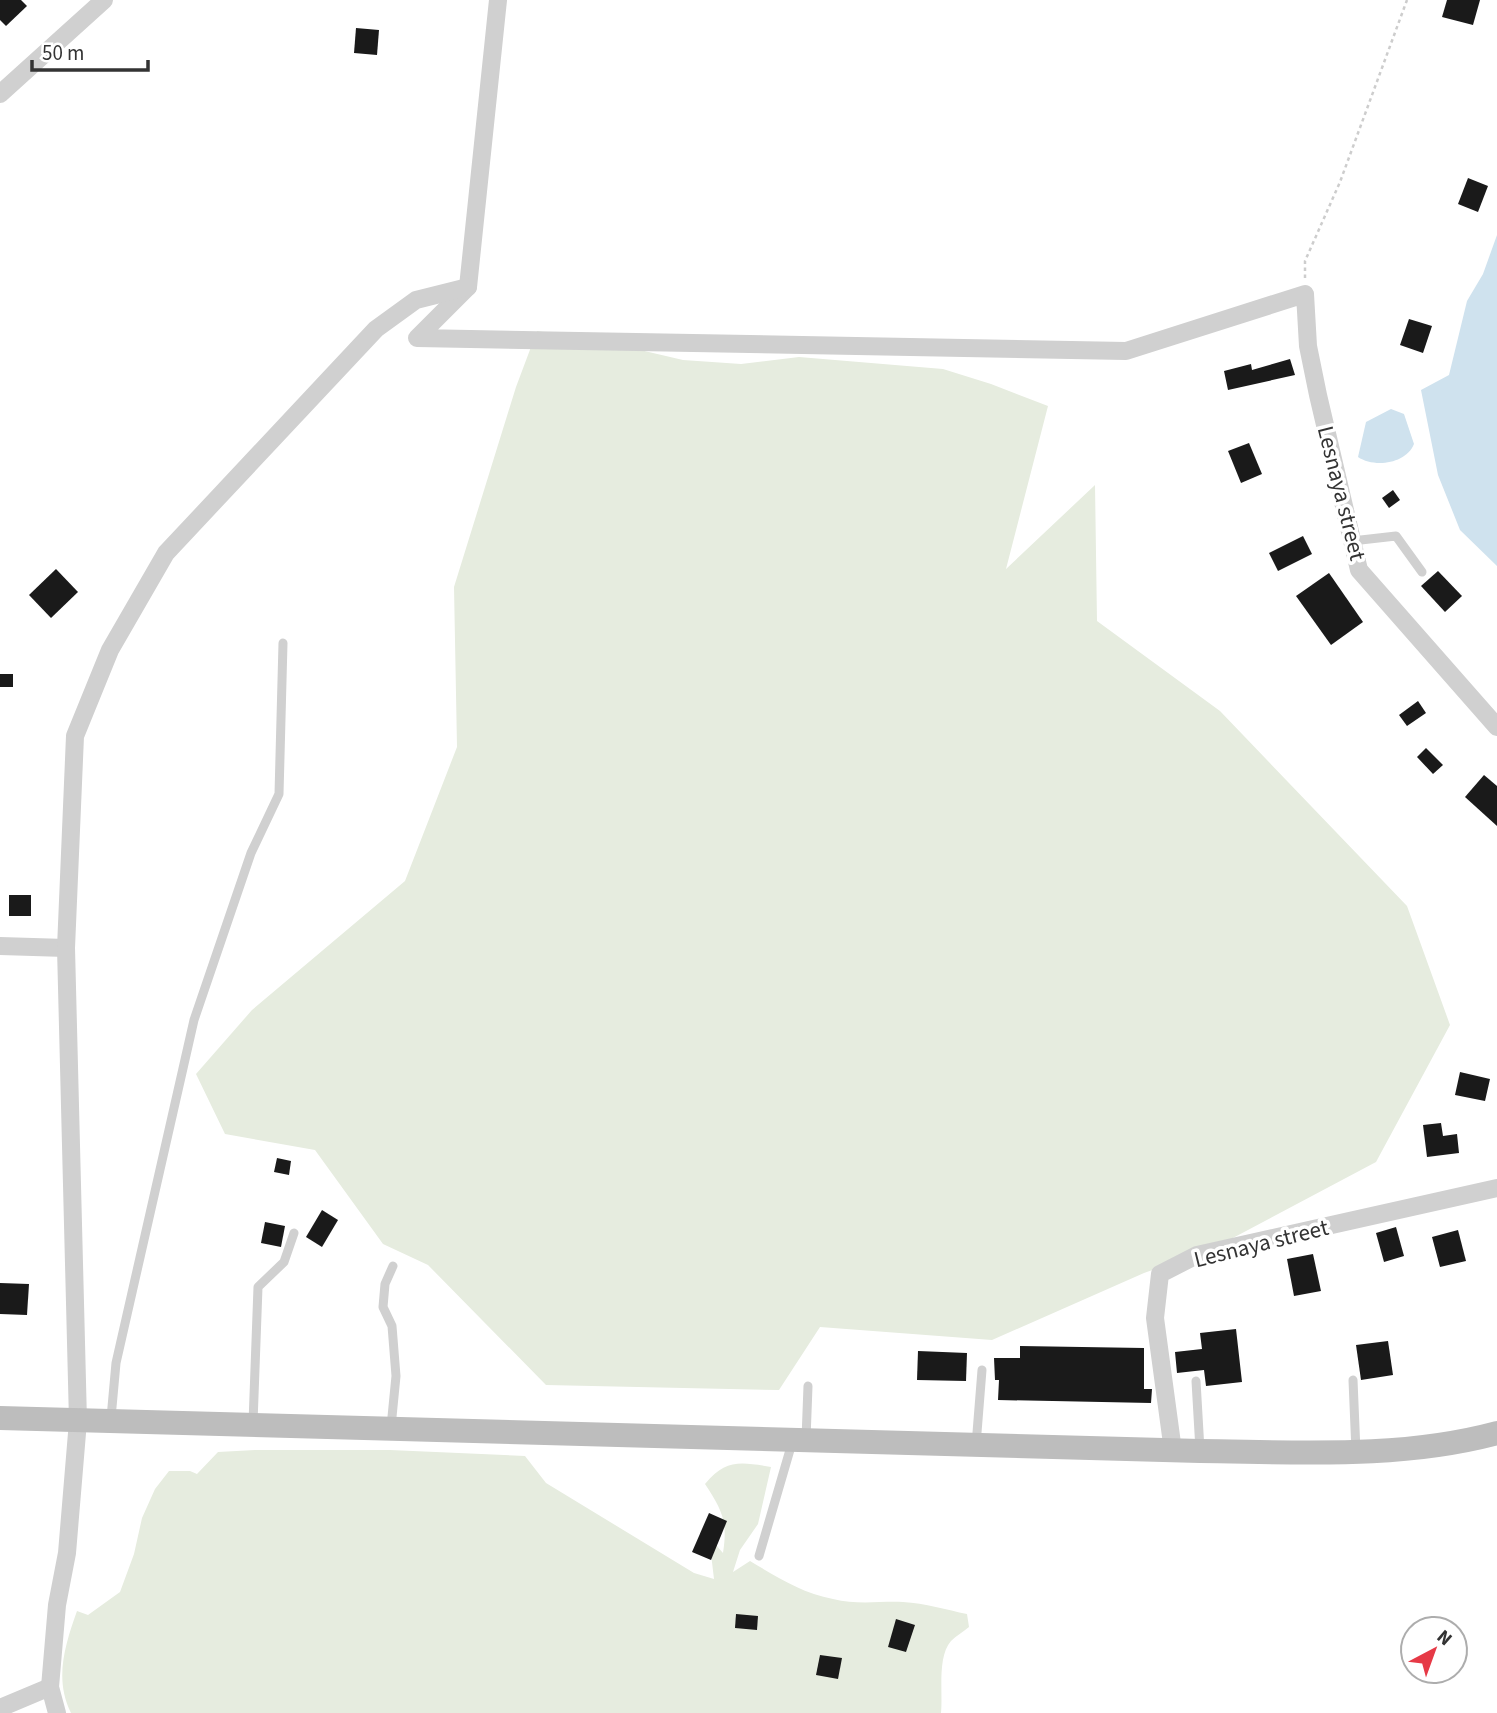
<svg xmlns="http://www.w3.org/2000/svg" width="1497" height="1713" font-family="'Source Sans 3',sans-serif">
<rect width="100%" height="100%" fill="#fff"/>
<g fill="#e6ecdf">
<path d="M537,331L593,339L683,360L741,364L799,357L943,369L991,384L1048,406L1006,569L1095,485L1097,621L1220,711L1407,906L1450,1025L1376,1162L1214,1248L1144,1273L992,1340L820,1327L779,1390L546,1385L428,1265L383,1244L315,1150L225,1134L196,1074L252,1010L405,881L457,747L454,587L516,387Z"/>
<path d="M255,1450H390L525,1456L546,1483L694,1573L714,1579L709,1537L723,1553C728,1521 722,1510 705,1484C726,1459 740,1462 771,1467L758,1524L740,1550L733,1572L750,1561C777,1577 802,1593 833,1599C857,1605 879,1601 903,1602C925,1603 947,1610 967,1614L969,1627C964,1631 956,1636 951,1641C937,1657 943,1692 941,1713H71C54,1679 65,1645 77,1611L88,1615L120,1592L134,1554L142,1518L155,1489L169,1471H190L197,1474L218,1452Z"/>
</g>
<g fill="#cfe2ee">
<path d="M1497,235V566L1460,530L1438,475L1421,390L1449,375L1467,301L1483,274Z"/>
<path d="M1391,409L1404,414L1414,444C1406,464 1374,468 1358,457L1366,422Z"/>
</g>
<g fill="#1a1a1a">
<path d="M0,0H21L27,6L6,26L0,20Z"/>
<path d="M1447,0H1480L1473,25L1442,17Z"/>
<path d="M356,28L379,30L377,55L354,53Z"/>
<path d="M1468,178L1488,186L1478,212L1458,204Z"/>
<path d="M1409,319L1432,326L1423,353L1400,345Z"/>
<path d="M1290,359L1295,375L1228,390L1224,371L1251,364L1252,370Z"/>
<path d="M1249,443L1262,474L1241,483L1228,451Z"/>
<path d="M1393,490L1400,500L1389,508L1382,498Z"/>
<path d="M1303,536L1312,554L1278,571L1269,553Z"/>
<path d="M56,569L78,592L51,618L29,595Z"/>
<path d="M1438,571L1462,596L1445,612L1421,586Z"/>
<path d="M1329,573L1363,622L1331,645L1296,596Z"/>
<rect x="0" y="674" width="13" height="13"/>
<path d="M1418,701L1426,713L1407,726L1399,715Z"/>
<path d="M1426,748L1443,765L1433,774L1417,757Z"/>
<path d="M1484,775L1497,786V826L1465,797Z"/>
<rect x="9" y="895" width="22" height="21"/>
<path d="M1460,1072L1490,1079L1485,1101L1455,1095Z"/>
<path d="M1441,1123L1443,1136L1457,1134L1459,1153L1427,1157L1423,1125Z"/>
<path d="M277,1158L291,1161L289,1175L274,1172Z"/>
<path d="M322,1210L338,1220L322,1247L306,1237Z"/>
<path d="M265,1222L285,1226L281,1247L261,1243Z"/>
<path d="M1396,1227L1404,1256L1384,1262L1376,1233Z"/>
<path d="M1458,1230L1466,1261L1440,1267L1432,1237Z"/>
<path d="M1313,1254L1321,1291L1294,1296L1287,1259Z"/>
<path d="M0,1283L29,1284L27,1315L0,1314Z"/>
<path d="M1236,1329L1242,1382L1206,1386L1204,1370L1177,1373L1175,1352L1202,1349L1200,1333Z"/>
<path d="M1388,1341L1393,1375L1361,1380L1356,1345Z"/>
<path d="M1020,1346L1144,1348V1389H1152L1151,1403L998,1400L999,1380H995L994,1358H1020Z"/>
<path d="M918,1351L967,1353L966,1381L917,1380Z"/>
<path d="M709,1513L727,1521L711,1560L692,1552Z"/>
<path d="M736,1614L758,1616L757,1630L735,1628Z"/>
<path d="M896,1619L915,1625L906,1652L888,1647Z"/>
<path d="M820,1655L842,1658L838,1679L816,1675Z"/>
</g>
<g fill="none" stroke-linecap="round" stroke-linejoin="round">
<path stroke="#cdcdcd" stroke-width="2.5" stroke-dasharray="3.5 3.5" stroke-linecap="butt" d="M1305,278V261L1340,182L1407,0"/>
<g stroke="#d0d0d0" stroke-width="9">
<path d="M1352,541L1396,536L1422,572"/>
<path d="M1353,1380L1356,1452"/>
<path d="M1196,1381L1200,1450"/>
<path d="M111,1418L116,1363L194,1020L251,853L279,794L283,643"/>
<path d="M253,1423L258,1287L284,1262L294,1233"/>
<path d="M391,1427L396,1376L392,1326L383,1307L385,1284L393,1266"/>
<path d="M806,1439L808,1386"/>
<path d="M976,1445L982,1370"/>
<path d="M759,1556L792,1443"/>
</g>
<g stroke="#d0d0d0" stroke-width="18">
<path d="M498,0L468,287L417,338L1126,351L1305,294L1308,346L1318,395L1359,570L1497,727"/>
<path d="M0,94L104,0"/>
<path d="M0,946L66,948"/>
<path d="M1173,1451L1155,1318L1160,1274L1197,1255L1497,1188"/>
<path d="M0,1708L50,1687"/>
<path d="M57,1713L50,1687L57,1605L67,1553L78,1421L66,948L75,736L110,650L166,553L376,329L416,300L468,287"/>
</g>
<path stroke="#bdbdbd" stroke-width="24" d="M0,1418L1200,1451C1299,1452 1400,1459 1497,1433"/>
</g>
<g text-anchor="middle" stroke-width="7" stroke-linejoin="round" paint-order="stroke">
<g font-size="23" fill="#333" stroke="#fff">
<text transform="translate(1342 493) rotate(76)" y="8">Lesnaya street</text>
<text transform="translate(1261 1243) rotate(-14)" y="8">Lesnaya street</text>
</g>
</g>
<g transform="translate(1434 1650) rotate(41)"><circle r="33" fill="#ffffff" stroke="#adadad" stroke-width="2"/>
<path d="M0-5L12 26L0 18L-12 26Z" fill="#e63946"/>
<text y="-10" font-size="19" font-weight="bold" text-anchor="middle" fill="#333333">N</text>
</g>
<path d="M32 60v10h116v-10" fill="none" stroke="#333333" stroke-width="3.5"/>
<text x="42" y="60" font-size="21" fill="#333333" stroke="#ffffff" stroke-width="5" paint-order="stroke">50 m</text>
</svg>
